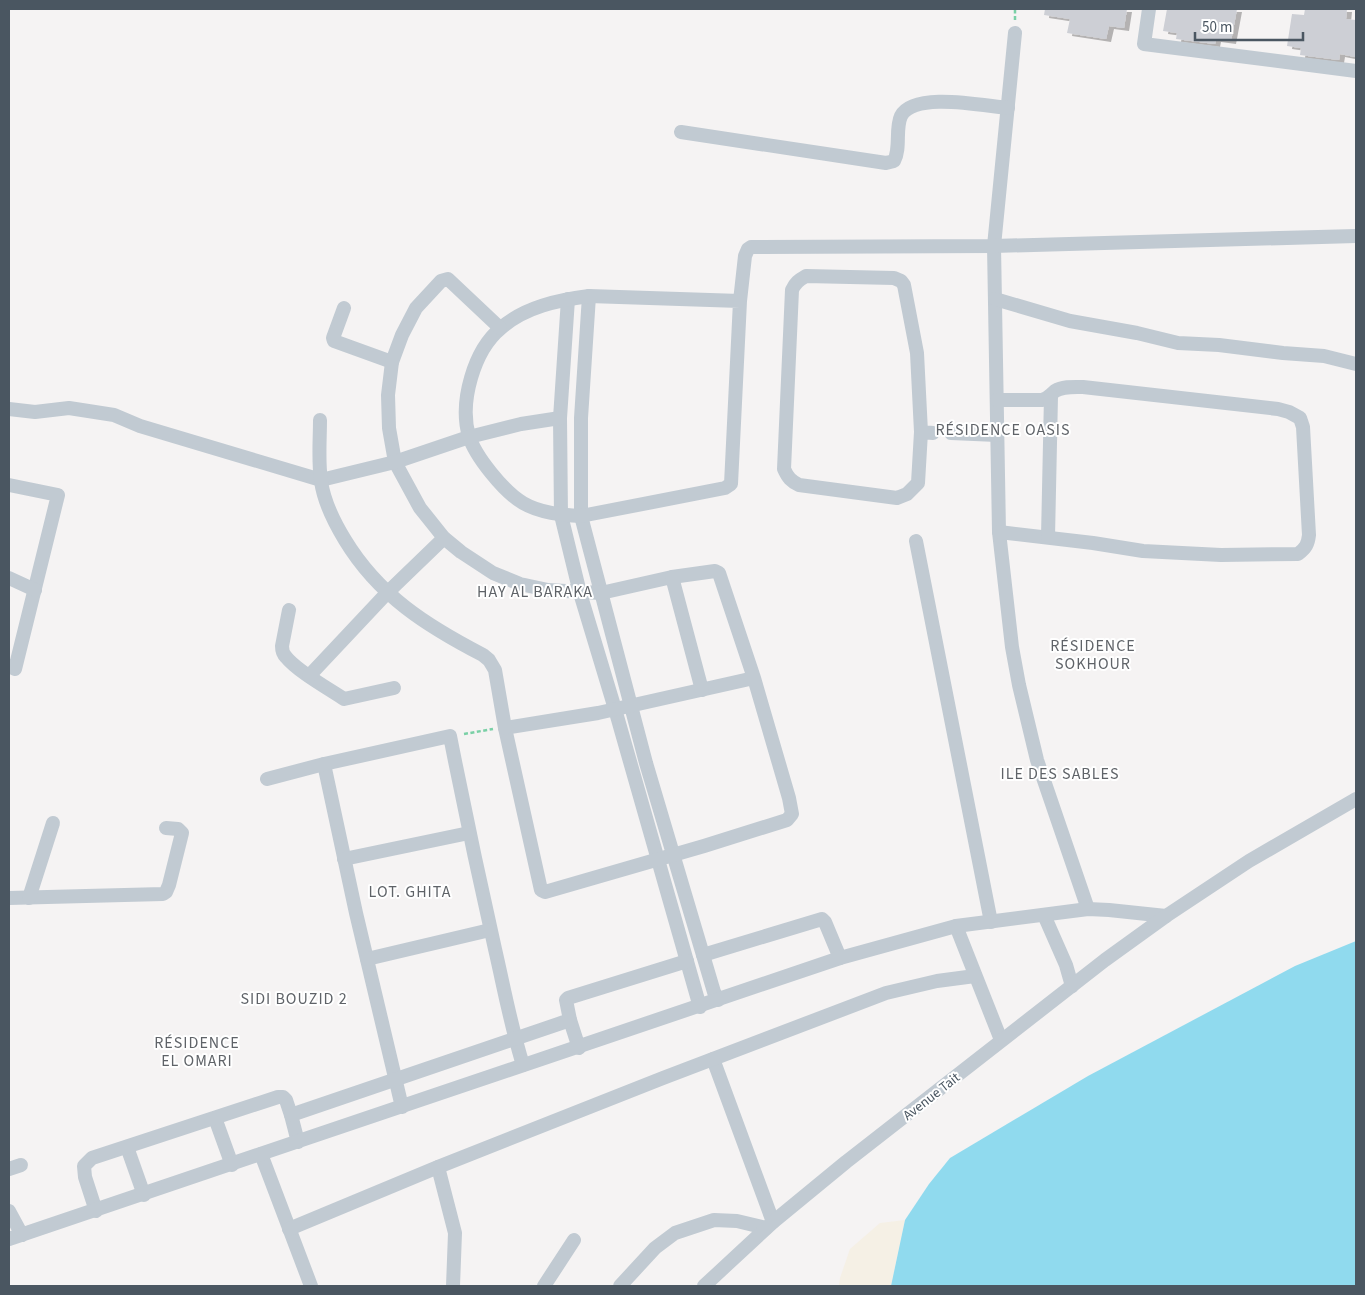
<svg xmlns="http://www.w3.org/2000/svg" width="1365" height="1295" font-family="'Source Sans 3',sans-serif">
<defs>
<filter id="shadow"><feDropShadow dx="5" dy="3" stdDeviation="0" flood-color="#0004"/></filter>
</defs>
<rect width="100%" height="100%" fill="#f5f3f3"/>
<path fill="#f5f0e5" d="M905,1220L891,1286H839L840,1278L850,1249L880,1223Z"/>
<path fill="#90daee" d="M1356,941V1286H891L905,1220L929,1184L950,1158L1088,1076L1295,966Z"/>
<g fill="#cdcfd5" filter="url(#shadow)">
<path d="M1045,9H1127L1124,28L1109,26L1106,39L1067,33L1070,19L1044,15Z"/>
<path d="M1167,9H1237L1231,41L1216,39L1215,44L1176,39L1177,33L1163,31Z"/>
<path d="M1305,9H1347L1346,19L1356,20L1355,57L1340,54L1339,60L1300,55L1301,48L1287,46L1292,14L1304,15Z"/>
</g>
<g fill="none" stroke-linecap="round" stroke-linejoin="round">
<g stroke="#7ad0a6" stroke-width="2.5" stroke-dasharray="4 2.5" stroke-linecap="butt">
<path d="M1015,20V9"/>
<path d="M464,734L493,729"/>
</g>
<g stroke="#c1cad2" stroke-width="14">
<path d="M1149,9L1144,44L1356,71"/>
<path d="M1015,33L994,246L999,532L1012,647L1019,685L1037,760L1088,909"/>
<path d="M681,132L886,163L894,161C901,148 895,129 901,116C914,91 984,106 1008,108"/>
<path d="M589,296L581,418V516L646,763L714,992L718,1000"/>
<path d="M568,299L560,418L561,515L580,593L615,709L700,1007"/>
<path d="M995,299L1070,321L1137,333L1178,343L1219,345L1283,353L1324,356L1356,364"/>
<path d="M740,301L589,296C558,300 525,307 501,328C474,350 459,402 469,436C475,456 504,492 523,503C540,513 562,515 581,516L725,488L731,484L740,301L745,256L748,249L751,247L994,246L1356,236"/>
<path d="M344,308L333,338L334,341L392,362"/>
<path d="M500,328L448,279L441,281L416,308L402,335L392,362L388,395L389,428L395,462L420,508L444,538L461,552L493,573L520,584L548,590L601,593L672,577L715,571L719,573L754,678L789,798L792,814L787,820L704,846L545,892L541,890L505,728L598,713L754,678"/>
<path d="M997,400H1042C1049,398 1050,395 1055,391C1063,386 1075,387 1083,387L1278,409L1289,412L1300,418L1303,427L1309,535C1308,544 1306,548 1298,554L1221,555L1143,551L1093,543L999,532"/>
<path d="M9,409L35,412L69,408L114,415L140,426L321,480L395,462L469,437L521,424L560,418"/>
<path d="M320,420C320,440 318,461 321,481C324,503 334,522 345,540C379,596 427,626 483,655L489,660L495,670L505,728"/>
<path d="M921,432L918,483L907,494L897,498L799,485C791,481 788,478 784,469L792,290C795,283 799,280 806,276L894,278L901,281L904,285L917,353L921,432L933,433"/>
<path d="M951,433L997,435"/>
<path d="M9,485L58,495L15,669L9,666"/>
<path d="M1048,537L1051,396"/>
<path d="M916,541L991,922"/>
<path d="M672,577L702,690"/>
<path d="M9,578L35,590"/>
<path d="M289,610L282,646C282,650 283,654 286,657C297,671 329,689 344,699L394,688"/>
<path d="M309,676L387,593L444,538"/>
<path d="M324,764L356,913L402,1107"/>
<path d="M267,779L324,764L450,736C464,807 479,878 495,949C504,988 511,1027 523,1065"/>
<path d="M344,859L469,833"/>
<path d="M9,898L163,894L166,892L169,885L182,833L178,829L166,828"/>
<path d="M29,898L53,823"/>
<path d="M1044,915L1066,965L1072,986"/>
<path d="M956,926L1001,1040"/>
<path d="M703,955L822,919L825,922L840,958"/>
<path d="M367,959L490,930"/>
<path d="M570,1020L579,1048"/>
<path d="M713,1059L773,1222"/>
<path d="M291,1115L298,1142"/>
<path d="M215,1118L232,1165"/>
<path d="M127,1147L144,1195"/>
<path d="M261,1154L311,1286"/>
<path d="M438,1167L455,1233L453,1286"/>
<path d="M9,1169L21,1165"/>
<path d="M9,1211L22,1235"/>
<path d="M96,1211L85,1177L84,1166L92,1158L278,1097H283L286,1100L291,1115L570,1020L566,1000L568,998L687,961"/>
<path d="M289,1229L438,1167L663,1078L886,993L937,981L975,976"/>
<path d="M9,1239L840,958L956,926L1088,909L1109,910L1166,916"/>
<path d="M544,1286L574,1240"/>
<path d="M620,1286L655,1248L675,1233L714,1220L737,1221L766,1228"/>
<path d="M704,1286L773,1222L846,1162L1105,960L1166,916L1249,861L1356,799"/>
</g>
</g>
<g text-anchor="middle" stroke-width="4" stroke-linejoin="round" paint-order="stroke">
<g font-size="14" fill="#4a5661" stroke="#fff">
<text transform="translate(931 1096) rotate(-38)" y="5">Avenue Tait</text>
</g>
<g font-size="16" letter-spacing="1" fill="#5f6368" stroke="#fff">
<text x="1003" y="435">RÉSIDENCE OASIS</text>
<text x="535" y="597">HAY AL BARAKA</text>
<text x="1093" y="651">RÉSIDENCE<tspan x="1093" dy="18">SOKHOUR</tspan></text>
<text x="1060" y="779">ILE DES SABLES</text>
<text x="410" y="897">LOT. GHITA</text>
<text x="294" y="1004">SIDI BOUZID 2</text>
<text x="197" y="1048">RÉSIDENCE<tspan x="197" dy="18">EL OMARI</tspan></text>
</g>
</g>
<rect width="1365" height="1295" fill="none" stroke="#4a5661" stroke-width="20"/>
<path d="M1195 32v8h108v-8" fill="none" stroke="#4a5661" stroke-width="2.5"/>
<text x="1202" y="32" font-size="15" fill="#4a5661" stroke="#ffffff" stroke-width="4" paint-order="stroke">50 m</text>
</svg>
